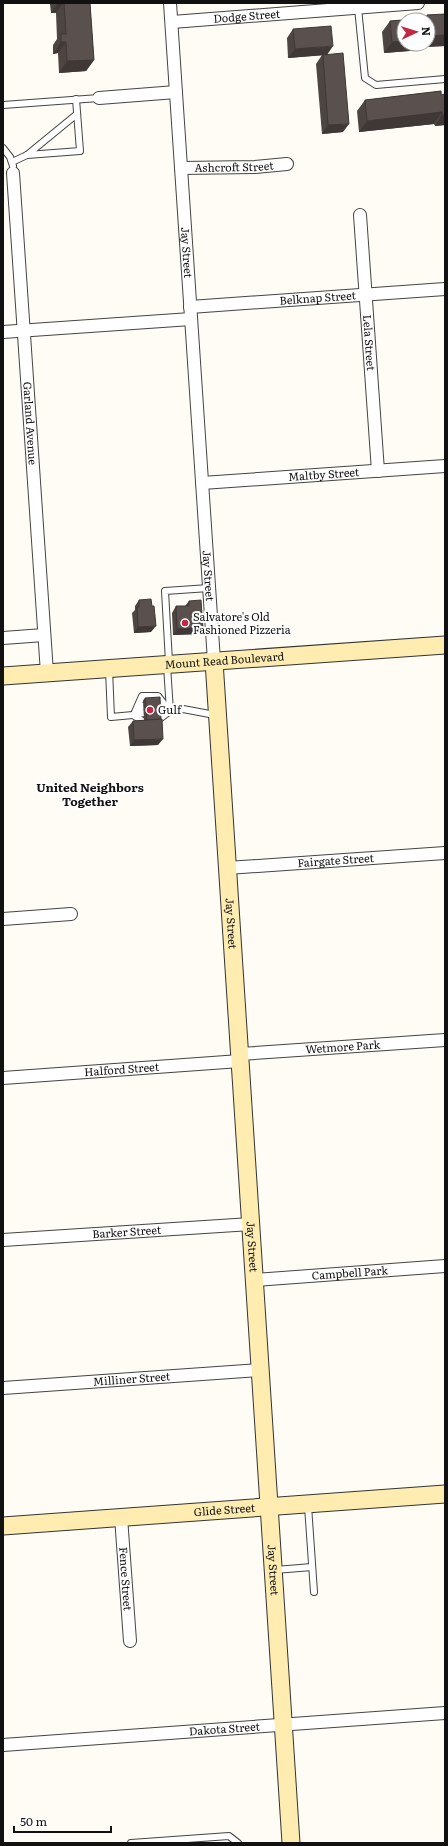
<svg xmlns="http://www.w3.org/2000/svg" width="448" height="1846" font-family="Literata,serif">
<rect width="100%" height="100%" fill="#fffcf5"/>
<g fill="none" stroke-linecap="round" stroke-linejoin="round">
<defs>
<g id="lane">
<path d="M358,8L365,78L376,85L445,79"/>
<path d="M3,105L99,98"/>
<path d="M3,148L10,157L13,166"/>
<path d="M27,155L80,151L76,99"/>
<path d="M12,162L27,155L77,114"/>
<path d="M169,662L165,591L209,588"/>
<path d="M167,666L170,711"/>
<path d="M109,670L111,717L133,715L143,706"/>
<path d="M157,705L170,711L183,709L215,715"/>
<path d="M135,712L142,696H158L169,710"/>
<path d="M144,713L133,715L144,722"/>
<path d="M158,720L170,711H166"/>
<path d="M308,1506L314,1592"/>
<path d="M275,1570L312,1567"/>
<path d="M131,1843L229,1836L238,1843"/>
</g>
<g id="street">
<path id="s1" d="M170,3L214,661"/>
<path id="s2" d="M172,22L418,3"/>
<path d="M99,98L176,92"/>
<path id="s3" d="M181,168L255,167L287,164"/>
<path id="s4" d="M13,173L47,673"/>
<path id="s5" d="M360,215L378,471"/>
<path id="s6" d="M190,307L445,289"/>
<path d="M3,332L191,319"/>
<path id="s7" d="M202,483L445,466"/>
<path d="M3,638L44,635"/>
<path id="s8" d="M227,868L445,853"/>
<path d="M3,919L71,914"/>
<path id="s9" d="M240,1054L445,1040"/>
<path id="s10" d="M3,1078L240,1061"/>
<path id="s11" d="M3,1240L251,1224"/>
<path id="s12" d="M255,1280L445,1266"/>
<path id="s13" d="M3,1388L260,1370"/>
<path id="s14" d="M121,1517L130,1641"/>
<path id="s15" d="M3,1745L445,1713"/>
</g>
<g id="secondary">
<path id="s16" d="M214,661L291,1843"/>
<path id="s17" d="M3,676L445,645"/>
<path id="s18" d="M3,1526L445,1494"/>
</g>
</defs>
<use href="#lane" stroke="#444" stroke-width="8"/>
<use href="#street" stroke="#444" stroke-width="14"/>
<use href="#secondary" stroke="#333" stroke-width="19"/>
<use href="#lane" stroke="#fff" stroke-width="6"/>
<use href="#street" stroke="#fff" stroke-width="12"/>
<use href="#secondary" stroke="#feecb0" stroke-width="17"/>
</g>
<g fill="#4d4542">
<path d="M51,3H90L94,60L86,71L59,73L58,53L53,54V45L57,39L56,13H51L50,4Z"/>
<path d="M445,14V46L424,47L422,50L384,53L382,32L390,21L426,18L427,15Z"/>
<path d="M293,29L327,55L343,132L322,134L316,64L322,55L288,58L287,38Z"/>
<path d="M441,91L445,125L435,126L434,124L359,132L357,111L365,100Z"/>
<path d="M139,600L151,632L134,633L132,613L135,610V606Z"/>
<path d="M189,601L199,634L173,635L172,613L176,606H185Z"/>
<path d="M145,698L158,745L130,746L128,727L133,721L144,720L143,701Z"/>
</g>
<g fill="#3f3836">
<path d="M58,3H63L56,13H51Z"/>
<path d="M445,35V46L424,47L422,50L384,53L392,42L404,41V44H428V39L430,36Z"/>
<path d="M61,42H66L58,53L53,54Z"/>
<path d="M333,46L327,55L288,58L295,49Z"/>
<path d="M94,60L86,71L59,73L67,61Z"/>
<path d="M442,112L434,124L359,132L367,121Z"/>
<path d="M442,115H445V125L435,126Z"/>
<path d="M349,124L343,132L322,134L328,125Z"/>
<path d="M156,626L151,632L134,633L138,627Z"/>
<path d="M203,628L199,634L173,635L177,629Z"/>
<path d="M163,739L158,745L130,746L134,740Z"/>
</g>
<g fill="#5a504d" stroke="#3f3836">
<path d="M64,3H90L94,60L67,61L66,42H61V34H66Z"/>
<path d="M445,14V35L430,36V39H428V20H404V41L392,42L390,21L427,18V15Z"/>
<path d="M331,26L333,46L295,49L293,29Z"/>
<path d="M343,53L349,124L328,125L323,55Z"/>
<path d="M441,91V95L445,94V115H442V112L367,121L365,100Z"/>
<path d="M151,599L152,606H154L156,626L138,627L137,607H139V600Z"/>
<path d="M201,600L203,628L177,629L176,606H189V601Z"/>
<path d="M160,697L161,719L147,720L145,698Z"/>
<path d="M162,719L163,739L134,740L133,721Z"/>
</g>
<g fill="#c12843" stroke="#fff" stroke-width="1.5">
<circle cx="185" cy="623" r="4"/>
<circle cx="150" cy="710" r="4"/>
</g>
<g text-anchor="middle" stroke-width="4" stroke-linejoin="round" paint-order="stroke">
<g font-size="11" fill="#111" stroke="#fff">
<text dy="4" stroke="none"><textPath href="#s2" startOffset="75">Dodge Street</textPath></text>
<text dy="4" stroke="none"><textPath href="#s3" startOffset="53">Ashcroft Street</textPath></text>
<text dy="4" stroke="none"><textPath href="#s1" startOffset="250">Jay Street</textPath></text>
<text dy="4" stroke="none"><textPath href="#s6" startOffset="128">Belknap Street</textPath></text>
<text dy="4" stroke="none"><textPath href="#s5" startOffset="128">Lela Street</textPath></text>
<text dy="4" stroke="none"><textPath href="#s4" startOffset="251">Garland Avenue</textPath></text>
<text dy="4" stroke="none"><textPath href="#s7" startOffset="122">Maltby Street</textPath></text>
<text dy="4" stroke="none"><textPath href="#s1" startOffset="574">Jay Street</textPath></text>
<text dy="4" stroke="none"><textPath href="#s17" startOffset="222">Mount Read Boulevard</textPath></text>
<text dy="4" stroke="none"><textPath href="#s8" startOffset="109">Fairgate Street</textPath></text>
<text dy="4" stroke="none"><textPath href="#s16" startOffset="263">Jay Street</textPath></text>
<text dy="4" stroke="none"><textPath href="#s9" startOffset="103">Wetmore Park</textPath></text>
<text dy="4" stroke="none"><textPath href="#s10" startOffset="119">Halford Street</textPath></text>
<text dy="4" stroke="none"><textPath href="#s11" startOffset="124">Barker Street</textPath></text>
<text dy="4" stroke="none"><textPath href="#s16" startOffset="587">Jay Street</textPath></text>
<text dy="4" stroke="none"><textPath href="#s12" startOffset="95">Campbell Park</textPath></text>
<text dy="4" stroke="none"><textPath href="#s13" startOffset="129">Milliner Street</textPath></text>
<text dy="4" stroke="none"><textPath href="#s18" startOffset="222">Glide Street</textPath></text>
<text dy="4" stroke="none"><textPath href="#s16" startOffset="911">Jay Street</textPath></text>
<text dy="4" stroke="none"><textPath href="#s14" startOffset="62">Fence Street</textPath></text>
<text dy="4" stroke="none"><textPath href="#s15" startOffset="222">Dakota Street</textPath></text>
</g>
<g font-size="11" fill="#111" stroke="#fff" text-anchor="start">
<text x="193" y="621">Salvatore's Old<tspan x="193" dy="13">Fashioned Pizzeria</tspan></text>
<text x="158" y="714">Gulf</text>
</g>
<g font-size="12" font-weight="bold" fill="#111" stroke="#fff">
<text x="90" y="792">United Neighbors<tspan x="90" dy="14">Together</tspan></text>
</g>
</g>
<rect width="448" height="1846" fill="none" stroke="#111111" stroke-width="8"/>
<g transform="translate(416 32) rotate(86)"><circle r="19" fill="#ffffff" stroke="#a0a0a0"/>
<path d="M0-3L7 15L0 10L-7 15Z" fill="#c12843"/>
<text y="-6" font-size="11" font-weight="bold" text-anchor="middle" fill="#111111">N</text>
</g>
<path d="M14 1826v6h97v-6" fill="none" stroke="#111111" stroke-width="2"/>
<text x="20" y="1826" font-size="12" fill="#111111" stroke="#ffffff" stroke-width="3" paint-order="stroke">50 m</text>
</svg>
